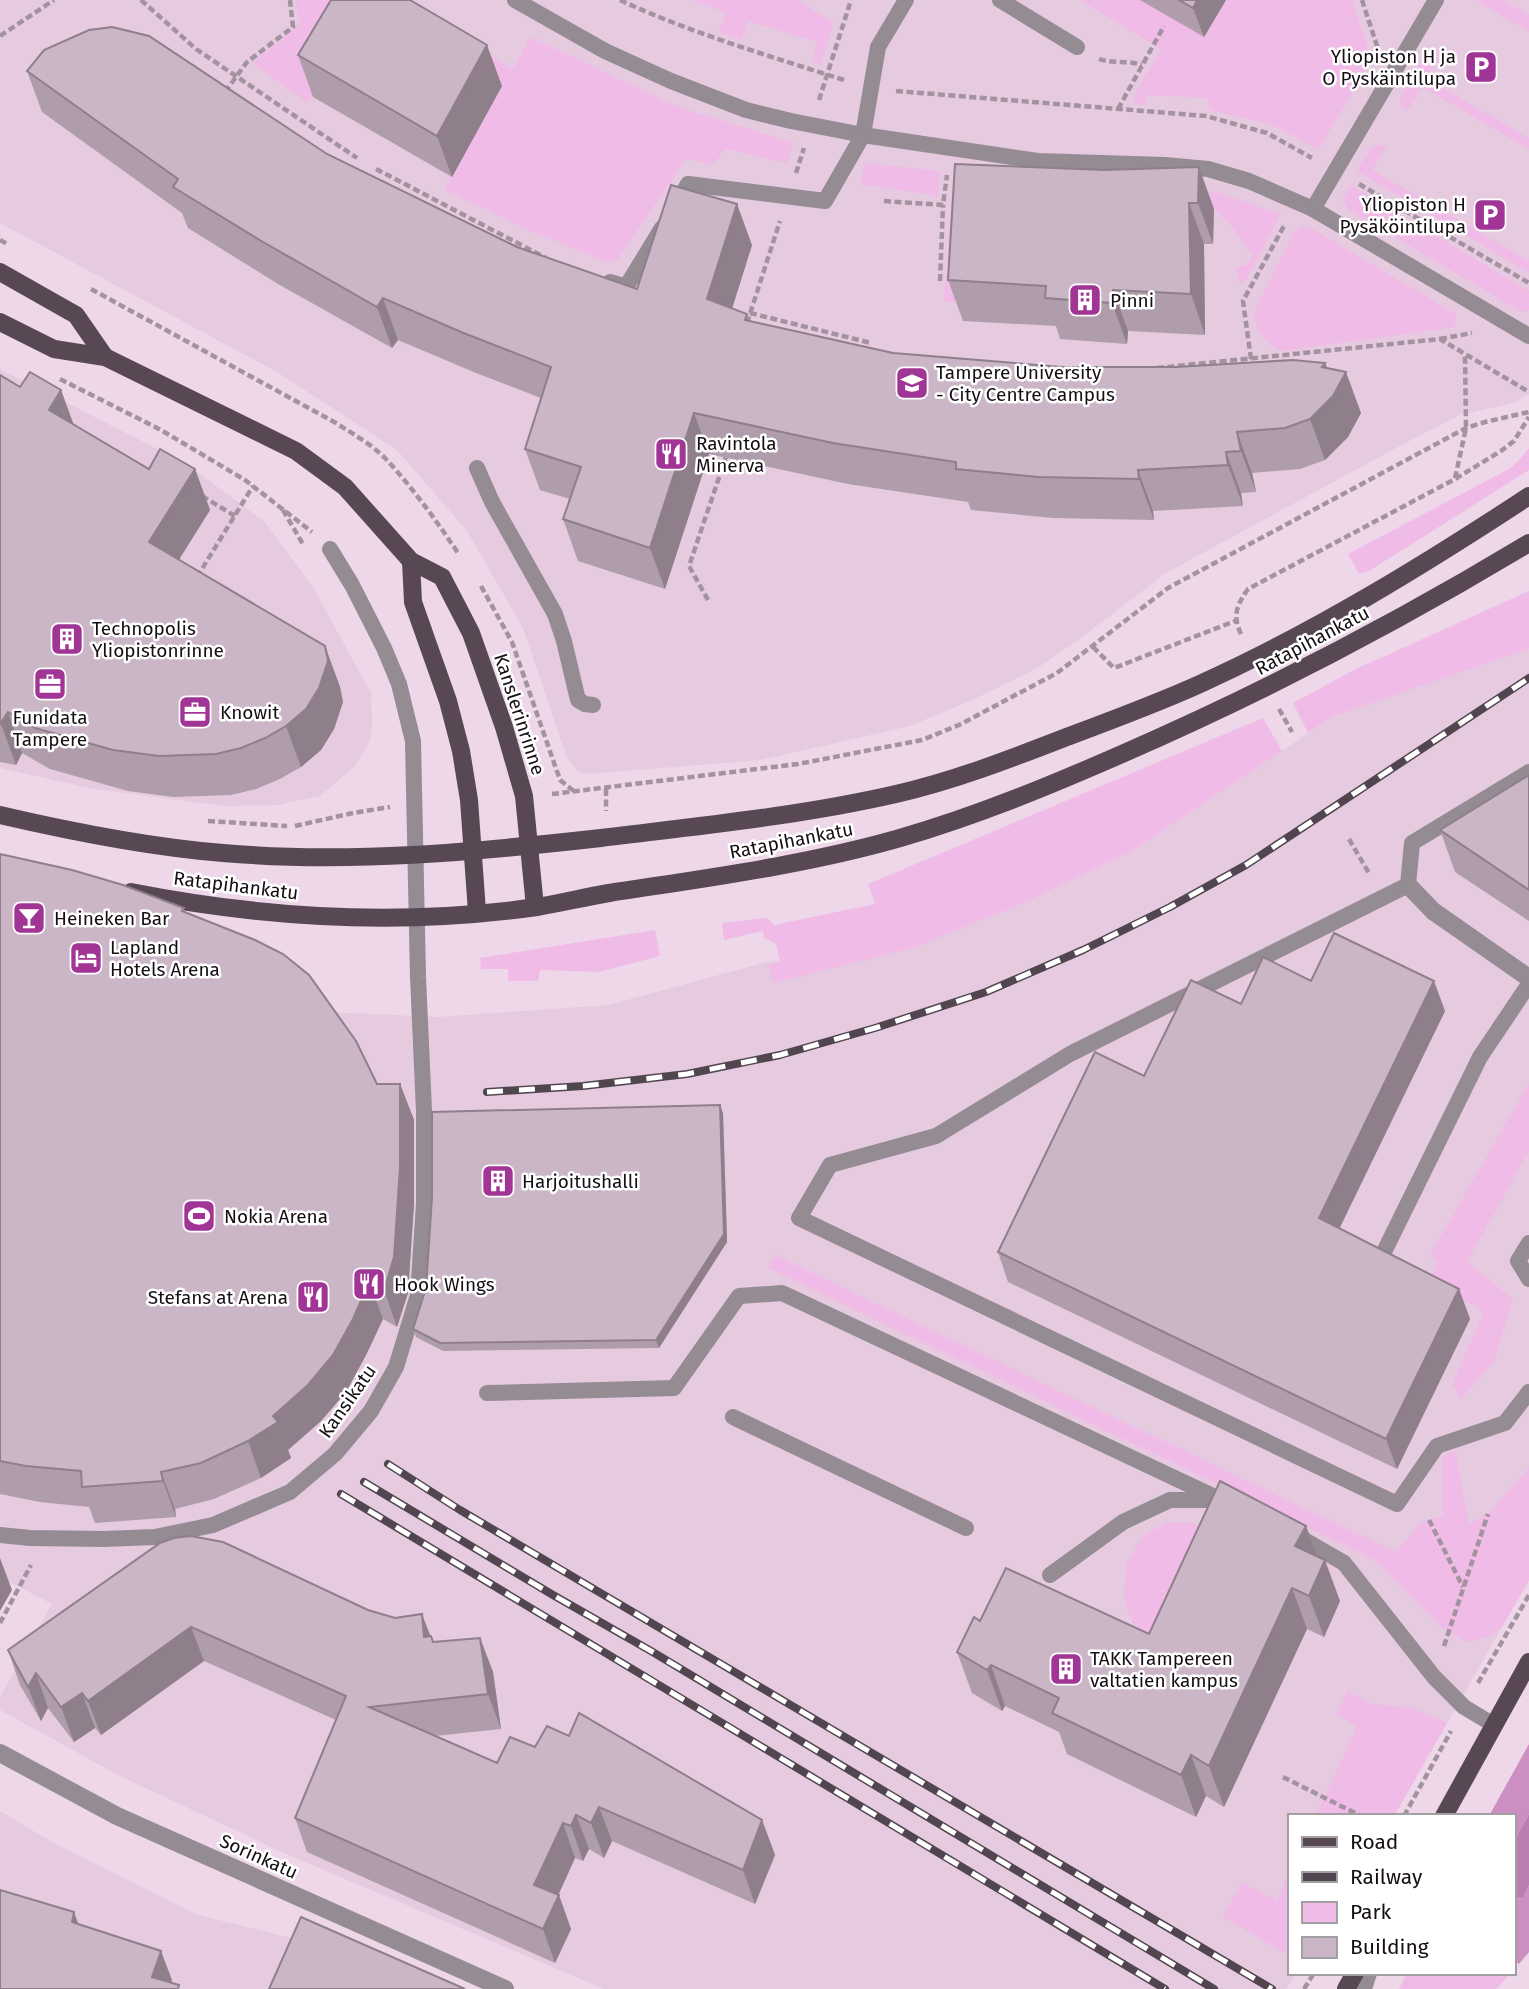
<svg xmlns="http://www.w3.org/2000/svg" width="1529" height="1989" font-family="'Fira Sans',sans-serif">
<rect width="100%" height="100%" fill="#edd7e9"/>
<g fill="#e6cae0">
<path d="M0,0H1529V394L1514,403L1460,415L1392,450L1166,573L1082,637L1036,669L972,700L910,726L761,760L586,774L576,770L567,758L523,628L467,531L397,450L277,372L0,223Z"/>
<path d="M0,369L185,463L265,522L314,589L371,693L372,722L370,741L355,766L320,796L277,805L224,806L94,789L0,768Z"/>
<path d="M1529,648V1580L1394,1816H1289V1973H1296L1286,1989H604L284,1853L122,1777L0,1710V1697L52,1604L0,1577V886L324,1012L438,1017L609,1005L767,962L916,947L1029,901L1134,850L1334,716Z"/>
<path d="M0,1811L52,1842L198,1915L321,1945L420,1989H0Z"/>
</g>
<g fill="#f0bce7">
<path d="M296,0H391L307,102L252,63L300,24Z"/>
<path d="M692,0H796L834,22L821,64L812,62L817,42L748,21L742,40L719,32L726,13Z"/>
<path d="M1080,0H1352L1372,59L1319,149L1270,124L1209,110V98L1148,95L1146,105L1134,104L1135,94L1161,49Z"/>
<path d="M1475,0H1503L1529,15V32Z"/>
<path d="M452,34L513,69L530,37L679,107L793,143L787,163L726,149L712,165L687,158L617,260L607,262L521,227L444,189L502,86Z"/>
<path d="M1435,52L1440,55L1426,78L1529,138V149L1422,87L1408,111L1402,107L1400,98L1427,53Z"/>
<path d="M1379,145L1387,146L1373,170L1529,261V273L1357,171L1371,148Z"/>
<path d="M865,163L940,171L938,196L860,184Z"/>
<path d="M953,175L1083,186L1118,184L1217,192L1281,214L1246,280L1240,285L1236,267L1247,265L1253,256L1230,224L1214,209L965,303L944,301Z"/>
<path d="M1350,185L1529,291V310L1521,312L1348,209L1343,200Z"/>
<path d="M1301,227H1309L1456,314L1455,327L1282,351C1264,343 1256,331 1254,312L1294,232Z"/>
<path d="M1529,448V470L1369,571L1359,574L1348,554L1509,469L1519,460Z"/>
<path d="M1529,591V648L1526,650L1334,716L1308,733L1293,703L1354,670Z"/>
<path d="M1263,718L1282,751L1134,850L1029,901L916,947L773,983L768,965L780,962L776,944L764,938L763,931L724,940L722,923L767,918L774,925L875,904L868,884Z"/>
<path d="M655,930L660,956L599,972L540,970L538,981H508V969H481L480,958Z"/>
<path d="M1529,1083V1151L1467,1262L1513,1299L1494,1361L1461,1399L1452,1384L1483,1315L1476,1306L1427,1285L1438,1263L1430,1255Z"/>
<path d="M775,1255L1396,1552L1421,1522L1443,1516L1442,1459L1450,1452L1456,1453L1469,1524L1488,1514L1529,1468V1580L1502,1627L1489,1637L1467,1642L1444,1629L1375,1560L768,1268Z"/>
<path d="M1169,1522L1193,1523L1227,1539L1173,1655L1135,1630L1124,1599L1126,1563L1144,1535Z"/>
<path d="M1348,1691L1369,1703L1415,1709L1447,1723L1394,1816H1316L1357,1727L1336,1714Z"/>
<path d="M1289,1874V1956L1222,1916L1243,1883L1277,1900Z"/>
<path d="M1407,1973H1511L1496,1989H1399Z"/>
</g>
<g fill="#cb90c1">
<path d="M1529,1744V1814L1513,1843V1816H1489Z"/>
<path d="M1529,1885V1952L1519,1964L1513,1959V1897H1523Z"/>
</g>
<path fill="#b87fae" d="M1529,1814V1885L1523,1897H1513V1843Z"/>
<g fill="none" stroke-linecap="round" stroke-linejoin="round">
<g stroke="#a392a0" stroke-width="4.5" stroke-dasharray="7 3.5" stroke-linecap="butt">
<path d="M141,0L196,49L357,158"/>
<path d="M620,0C693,34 770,56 847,81"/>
<path d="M1362,0L1378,49"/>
<path d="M0,36L54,0"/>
<path d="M1099,59C1113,64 1128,60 1142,65"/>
<path d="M896,91L1206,116L1267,133L1312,158"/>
<path d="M225,92L247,62L293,27L290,0"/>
<path d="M819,100L851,0"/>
<path d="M1118,109L1164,26"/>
<path d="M376,169L546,258"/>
<path d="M796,173L804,148"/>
<path d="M1359,184L1529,283"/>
<path d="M884,201L943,205L947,175"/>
<path d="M0,240L9,245"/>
<path d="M940,281L943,205"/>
<path d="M91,289L336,423C353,434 371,444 385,458C412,487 436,520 458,553"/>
<path d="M750,313L871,343"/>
<path d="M747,323L780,221"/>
<path d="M1440,339L1472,333"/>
<path d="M1251,359L1243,301L1285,224"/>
<path d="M1157,368L1440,339L1529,392"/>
<path d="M60,379L161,430L245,480L312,532"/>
<path d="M1455,478L1466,428L1465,355"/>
<path d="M202,496L235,516"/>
<path d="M283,510L304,546"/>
<path d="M197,577L253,486"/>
<path d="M481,586L512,642L560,780L575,792"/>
<path d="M708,600L689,566L727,454"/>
<path d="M1241,634C1232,615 1237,605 1248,589L1455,479L1501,451L1514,441L1529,417"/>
<path d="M1093,647L1114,668L1235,621"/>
<path d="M1279,709L1292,732"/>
<path d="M606,789V811"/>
<path d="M552,794L798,764L922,740L959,725L1057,673L1168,588L1466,428L1485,422L1529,412"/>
<path d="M208,821L287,826"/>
<path d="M295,826L353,813L390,807"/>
<path d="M1349,839L1370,875"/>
<path d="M1429,1520L1463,1587"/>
<path d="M0,1623L31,1565"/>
<path d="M1444,1646L1488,1514"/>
<path d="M1478,1683L1529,1595"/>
<path d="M1283,1777L1361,1816"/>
<path d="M1404,1816L1451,1731"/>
<path d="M1304,1989L1314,1973"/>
</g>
<g stroke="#948b93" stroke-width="16">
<path d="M515,0L605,51L671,81L746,110L791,121L863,135L1038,161L1165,165L1208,169L1249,181L1313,209L1529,336"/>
<path d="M1000,0L1077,47"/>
<path d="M675,206L688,184L825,201L863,135L878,47L906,0"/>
<path d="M1313,209L1436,0"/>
<path d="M610,282L626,287L662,228"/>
<path d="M477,468L492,502L555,614L564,641L578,700L585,704L593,705"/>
<path d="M1529,772L1412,843L1408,885L1070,1054L936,1136L830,1165L799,1218L1397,1504L1437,1446L1505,1423L1529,1392"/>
<path d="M1529,1243L1518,1261L1529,1279"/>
<path d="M1380,1260L1480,1057L1529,984"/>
<path d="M487,1393L674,1388L739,1296L782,1293L1232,1505"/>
<path d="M733,1417L966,1528"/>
<path d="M1294,1534L1344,1563L1434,1677L1464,1707L1494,1725"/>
<path d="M0,1535L30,1538L104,1539L155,1537L213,1525L290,1492L335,1454L371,1411L396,1367L418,1295L424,1204V1111L418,977L413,741L399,684L384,648L352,585L330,549"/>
<path d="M1050,1575L1123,1522L1170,1500H1216"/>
</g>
<g stroke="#948b93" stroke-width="18">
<path d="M1408,885L1433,911L1529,978"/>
<path d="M0,1753L117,1816L505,1989"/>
<path d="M1363,1989L1368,1973"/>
</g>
<g stroke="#574854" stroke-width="18">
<path d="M0,272L76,315L105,357"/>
<path d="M0,322L54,349L105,357L296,451L345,487L411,561L442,577L471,633L504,727L524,796L535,907"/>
<path d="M411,561L413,602L448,701L461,751L469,800L477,912"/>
<path d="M0,815C73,832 148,847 223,853C349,864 476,852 601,838C699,826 800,816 896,794C957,780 1015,757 1072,735C1115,719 1158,703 1200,684C1315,632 1424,565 1529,496"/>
<path d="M131,892C263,918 403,926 537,907C561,903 585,897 609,893C706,878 806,865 900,838C976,816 1049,786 1122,754C1262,693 1398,622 1529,543"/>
<path d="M1444,1816L1529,1662"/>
<path d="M1346,1989L1355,1973"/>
</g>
<defs>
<g id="rail">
<path d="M487,1092L583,1086L687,1074L780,1055L875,1028L986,992L1083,950L1170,907L1246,865L1529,678"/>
<path d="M388,1464L460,1510L1272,1989"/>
<path d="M364,1482L553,1595L651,1651L1214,1989"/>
<path d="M341,1494L1165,1989"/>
</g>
</defs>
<use href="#rail" stroke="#51464f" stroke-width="8"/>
<use href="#rail" stroke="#fff" stroke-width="5" stroke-dasharray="16" stroke-linecap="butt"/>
</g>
<g fill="#af9dab">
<path d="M1140,0H1226L1204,37Z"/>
<path d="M298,55L502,86L452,177L313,97Z"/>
<path d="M27,71L327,154L517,247L637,289L752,245L732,309L749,321L893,353L1062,367H1176L1325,363L1327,368L1361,413L1348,437L1325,460L1300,469L1252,473L1256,492L1241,493L1243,506L1153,511L1154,520L1053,518L971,510L968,502L848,484L709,454L665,589L578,561L563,519L570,499L540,490L525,449L541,398L476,373L398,340L392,348L278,284L188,228L182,213L42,112Z"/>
<path d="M1105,170L1214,209L1213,244H1204L1205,335L1128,331L1127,344L1060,339L1056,326L963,321L948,280Z"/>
<path d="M0,375L20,387L61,390L73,424L149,469H195L210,510L179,560L325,646L340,687L343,702L334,729L321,750L301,767L280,779L256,789L231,795L173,797L128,791L50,769L22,753L16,765L0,762Z"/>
<path d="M1529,775V921L1455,872L1440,830Z"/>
<path d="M0,854L186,913L377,1084H400L414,1120V1204L408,1293L397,1327L383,1319L366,1355L346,1392L321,1421L288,1450L291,1458L261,1478L214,1499L175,1509L176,1517L95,1523L89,1507L40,1502L0,1494Z"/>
<path d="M1311,981L1445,1011L1339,1228L1459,1289L1470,1319L1397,1469L1008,1282L998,1252L1144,1076L1241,1004Z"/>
<path d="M723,1113L727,1242L659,1348L443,1351L416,1337L413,1329Z"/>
<path d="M1306,1526L1317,1556L1340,1601L1324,1637L1307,1629L1224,1807L1206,1796L1196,1817L1067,1754L1059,1732L1005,1706L1002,1711L972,1693L957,1652L980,1621L1149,1634Z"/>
<path d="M160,1543L368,1610L431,1636L433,1642L480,1638L493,1672L501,1729L435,1736L497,1763L535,1747L762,1820L775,1855L755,1904L612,1841L604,1858L589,1849L583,1861L575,1858L558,1895L571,1929L555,1963L307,1852L295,1818L336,1720L204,1661L101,1735L95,1728L74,1742L48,1708L41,1721L20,1685L8,1650Z"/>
</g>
<g fill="#8e7f8b">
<path d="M1197,0H1226L1204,37L1193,8Z"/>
<path d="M487,45L502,86L452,177L437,136Z"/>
<path d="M1199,167L1214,209L1213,244L1198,203Z"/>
<path d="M1189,203L1204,244L1205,335L1191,294Z"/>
<path d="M737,204L752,245L722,340L707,299Z"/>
<path d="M1113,290L1128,331L1127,344L1112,303Z"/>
<path d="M383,298L398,340L392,348L377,307Z"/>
<path d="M1325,363L1336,391L1346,372L1361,413L1348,437L1325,460L1310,419L1322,367Z"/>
<path d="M61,390L76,431L49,410Z"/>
<path d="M694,413L709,454L665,589L650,548Z"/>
<path d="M1237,432L1252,473L1256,492L1241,451Z"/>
<path d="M1226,452L1241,493L1243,506L1228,465Z"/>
<path d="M195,469L210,510L164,583L149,542Z"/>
<path d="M1138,470L1153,511L1154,520L1139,479Z"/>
<path d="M325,646L340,687L343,702L334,729L321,750L301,767L286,726Z"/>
<path d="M8,712L22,753L16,765L1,724Z"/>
<path d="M1434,981L1445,1011L1330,1248L1319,1218Z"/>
<path d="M400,1084L414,1120V1204L408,1293L397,1327L384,1290Z"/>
<path d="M720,1105L723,1113L727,1242L659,1348L656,1340Z"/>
<path d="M369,1282L383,1319L366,1355L346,1392L321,1421L288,1450L291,1458L261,1478L248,1441L273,1416Z"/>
<path d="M1459,1289L1470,1319L1397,1469L1386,1439Z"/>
<path d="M161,1472L175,1509L176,1517L163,1481Z"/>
<path d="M1306,1526L1321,1567L1295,1546Z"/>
<path d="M0,1558L12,1590L0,1611Z"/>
<path d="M1325,1560L1340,1601L1324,1637L1309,1596Z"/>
<path d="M1292,1588L1307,1629L1224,1807L1209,1766Z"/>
<path d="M422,1614L432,1640L431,1636L444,1671L424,1637Z"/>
<path d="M191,1627L204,1661L101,1735L88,1701Z"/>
<path d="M480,1638L493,1672L501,1729L488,1694Z"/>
<path d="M991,1665L1005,1706L1002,1711L987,1670Z"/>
<path d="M36,1673L48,1708L41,1721L28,1687Z"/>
<path d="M82,1693L95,1728L74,1742L61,1707Z"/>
<path d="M1191,1755L1206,1796L1196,1817L1181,1775Z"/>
<path d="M599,1807L612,1841L604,1858L591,1823Z"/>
<path d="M576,1815L589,1849L583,1861L571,1826Z"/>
<path d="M762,1820L775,1855L755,1904L743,1870Z"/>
<path d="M563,1823L575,1858L547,1920L534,1885Z"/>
<path d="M559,1895L571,1929L555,1963L543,1929Z"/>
<path d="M74,1912L85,1942L72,1922Z"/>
<path d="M161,1951L172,1980L169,1989L152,1977Z"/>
</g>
<g fill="#cbb6c7" stroke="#8e7f8b" stroke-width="2">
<path d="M331,0H410L487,45L437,136L298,55Z"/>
<path d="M1179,0H1197L1193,8Z"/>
<path d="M112,27L149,36L327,154L517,247L637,289L671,185L737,204L707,299L747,314L745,320L893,353L1062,367H1176L1293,360L1325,363L1322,367L1346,372L1333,396L1310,419L1285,428L1237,432L1241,451L1226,452L1228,465L1138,470L1139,479L1038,477L956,469V462L833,443L694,413L650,548L563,519L581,467L525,449L551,367L461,332L383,298L377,307L263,242L173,187L178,179L27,71L44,50L89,30Z"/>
<path d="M955,164L1105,170L1199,167L1198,203H1189L1191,294L1113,290L1112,303L1045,298L1046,286L948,280Z"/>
<path d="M30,372L61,390L49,410L149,469L160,449L195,469L149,542L325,646L328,661L319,688L306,709L286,726L265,738L241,748L216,754L159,756L113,750L35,728L8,712L0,724V375L20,387Z"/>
<path d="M1529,775V890L1440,830Z"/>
<path d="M0,854L72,870L123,885L184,908L182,911L255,940L283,954L309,975L356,1041L377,1084H400V1167L394,1257L384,1290L369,1282L353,1319L333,1355L308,1385L273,1416L278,1422L248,1441L201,1463L161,1472L163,1481L82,1487L81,1471L26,1466L0,1461Z"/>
<path d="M1334,933L1434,981L1319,1218L1459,1289L1386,1439L998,1252L1095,1052L1144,1076L1191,980L1241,1004L1263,957L1311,981Z"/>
<path d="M720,1105L724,1234L656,1340L440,1343L413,1329L426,1288L432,1197V1112Z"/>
<path d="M1220,1481L1306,1526L1295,1546L1325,1560L1309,1596L1292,1588L1209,1766L1191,1755L1181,1775L1052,1713L1059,1698L991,1665L987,1670L957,1652L974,1617L980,1621L1006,1568L1149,1634Z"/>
<path d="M191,1536L223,1542L368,1610L395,1618L422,1614L424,1637L431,1636L433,1642L480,1638L488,1694L369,1707L497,1763L510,1737L535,1747L547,1726L569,1736L579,1713L762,1820L743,1870L599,1807L591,1823L576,1815L571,1826L563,1823L534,1885L559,1895L543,1929L295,1818L346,1696L191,1627L88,1701L82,1693L61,1707L36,1673L28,1687L8,1650L160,1543L174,1538Z"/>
<path d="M0,1890L74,1912L72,1922L161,1951L152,1977L179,1985L178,1989H0Z"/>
<path d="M301,1917L465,1989H269Z"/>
</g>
<defs>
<symbol id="parking-square" viewBox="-11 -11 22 22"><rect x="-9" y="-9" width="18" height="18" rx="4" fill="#a13595" stroke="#fff"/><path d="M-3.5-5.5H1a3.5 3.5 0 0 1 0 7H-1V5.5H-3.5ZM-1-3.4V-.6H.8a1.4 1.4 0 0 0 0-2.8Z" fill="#fff"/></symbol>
<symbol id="building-square" viewBox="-11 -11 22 22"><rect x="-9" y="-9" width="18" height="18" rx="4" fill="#a13595" stroke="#fff"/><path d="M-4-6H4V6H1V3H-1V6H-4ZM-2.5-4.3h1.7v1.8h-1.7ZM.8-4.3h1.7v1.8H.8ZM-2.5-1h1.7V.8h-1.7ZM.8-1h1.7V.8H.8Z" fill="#fff"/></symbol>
<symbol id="university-square" viewBox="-11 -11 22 22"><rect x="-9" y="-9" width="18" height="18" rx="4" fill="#a13595" stroke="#fff"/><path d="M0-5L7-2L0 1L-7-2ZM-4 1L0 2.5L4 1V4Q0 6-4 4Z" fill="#fff"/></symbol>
<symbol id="restaurant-square" viewBox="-11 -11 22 22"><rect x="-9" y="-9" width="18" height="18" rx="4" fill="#a13595" stroke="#fff"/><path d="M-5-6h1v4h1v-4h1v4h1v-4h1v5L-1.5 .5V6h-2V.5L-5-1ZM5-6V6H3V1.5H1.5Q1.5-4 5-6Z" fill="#fff"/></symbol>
<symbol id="office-square" viewBox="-11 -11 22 22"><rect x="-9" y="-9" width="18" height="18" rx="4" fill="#a13595" stroke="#fff"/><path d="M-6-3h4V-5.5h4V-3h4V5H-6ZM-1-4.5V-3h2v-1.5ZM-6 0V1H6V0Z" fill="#fff"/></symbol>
<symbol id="bar-square" viewBox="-11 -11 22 22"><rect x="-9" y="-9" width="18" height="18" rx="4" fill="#a13595" stroke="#fff"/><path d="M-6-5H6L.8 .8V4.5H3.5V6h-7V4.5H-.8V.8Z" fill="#fff"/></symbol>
<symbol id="hotel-square" viewBox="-11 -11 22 22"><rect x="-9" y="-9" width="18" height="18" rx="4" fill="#a13595" stroke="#fff"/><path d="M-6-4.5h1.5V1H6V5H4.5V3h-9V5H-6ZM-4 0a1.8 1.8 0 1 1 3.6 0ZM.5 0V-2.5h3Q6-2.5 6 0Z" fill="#fff"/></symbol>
<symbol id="stadium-square" viewBox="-11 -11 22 22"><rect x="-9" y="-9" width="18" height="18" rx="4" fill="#a13595" stroke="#fff"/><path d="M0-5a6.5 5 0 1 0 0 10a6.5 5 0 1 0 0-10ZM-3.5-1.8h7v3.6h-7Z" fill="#fff"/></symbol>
</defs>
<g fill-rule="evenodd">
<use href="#parking-square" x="1462" y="48" width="38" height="38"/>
<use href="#parking-square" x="1471" y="196" width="38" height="38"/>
<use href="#building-square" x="1066" y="281" width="38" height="38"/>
<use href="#university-square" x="893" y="364" width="38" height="38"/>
<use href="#restaurant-square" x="652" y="435" width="38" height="38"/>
<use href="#building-square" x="48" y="620" width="38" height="38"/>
<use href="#office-square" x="31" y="665" width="38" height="38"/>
<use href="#office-square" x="176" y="693" width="38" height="38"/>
<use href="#bar-square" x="10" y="899" width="38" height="38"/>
<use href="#hotel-square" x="67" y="939" width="38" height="38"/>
<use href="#building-square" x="479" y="1162" width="38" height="38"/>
<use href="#stadium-square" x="180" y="1197" width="38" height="38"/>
<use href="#restaurant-square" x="350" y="1265" width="38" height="38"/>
<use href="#restaurant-square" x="294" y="1278" width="38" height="38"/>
<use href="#building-square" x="1047" y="1650" width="38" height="38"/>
</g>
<g text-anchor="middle" stroke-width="5" stroke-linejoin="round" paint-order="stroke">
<g font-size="19" fill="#150e14" stroke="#fff" text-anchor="start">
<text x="1456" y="63" text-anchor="end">Yliopiston H ja<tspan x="1456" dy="22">O Pyskäintilupa</tspan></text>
<text x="1466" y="211" text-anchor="end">Yliopiston H<tspan x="1466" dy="22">Pysäköintilupa</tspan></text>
<text x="1110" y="307">Pinni</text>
<text x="936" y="379">Tampere University<tspan x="936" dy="22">- City Centre Campus</tspan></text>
<text x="696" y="450">Ravintola<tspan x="696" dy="22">Minerva</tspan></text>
<text x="92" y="635">Technopolis<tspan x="92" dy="22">Yliopistonrinne</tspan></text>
<text x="220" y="719">Knowit</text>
<text x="50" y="724" text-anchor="middle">Funidata<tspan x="50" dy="22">Tampere</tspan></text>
<text x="54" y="925">Heineken Bar</text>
<text x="110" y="954">Lapland<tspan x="110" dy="22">Hotels Arena</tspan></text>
<text x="522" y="1188">Harjoitushalli</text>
<text x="224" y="1223">Nokia Arena</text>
<text x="394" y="1291">Hook Wings</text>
<text x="288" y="1304" text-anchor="end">Stefans at Arena</text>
<text x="1090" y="1665">TAKK Tampereen<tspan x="1090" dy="22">valtatien kampus</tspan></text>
</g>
<g font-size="19" fill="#150e14" stroke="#fff">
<text transform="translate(1312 640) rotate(-28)" y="7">Ratapihankatu</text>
<text transform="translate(520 714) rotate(72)" y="7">Kanslerinrinne</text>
<text transform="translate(791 840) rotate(-11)" y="7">Ratapihankatu</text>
<text transform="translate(236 885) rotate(7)" y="7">Ratapihankatu</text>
<text transform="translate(347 1401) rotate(-55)" y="7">Kansikatu</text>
<text transform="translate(259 1856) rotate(24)" y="7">Sorinkatu</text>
</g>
</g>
<rect x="1288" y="1814" width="228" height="161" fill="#ffffff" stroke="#a19fa1" stroke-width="2"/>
<rect x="1302" y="1837" width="35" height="10" fill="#574854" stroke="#a19fa1" stroke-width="2"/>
<text x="1350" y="1849" font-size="21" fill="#150e14">Road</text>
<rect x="1302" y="1872" width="35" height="10" fill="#51464f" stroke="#a19fa1" stroke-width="2"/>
<text x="1350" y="1884" font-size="21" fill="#150e14">Railway</text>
<rect x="1302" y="1902" width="35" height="21" fill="#f0bce7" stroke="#a19fa1" stroke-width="2"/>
<text x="1350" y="1919" font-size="21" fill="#150e14">Park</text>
<rect x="1302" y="1937" width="35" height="21" fill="#cbb6c7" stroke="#a19fa1" stroke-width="2"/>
<text x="1350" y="1954" font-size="21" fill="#150e14">Building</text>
</svg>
